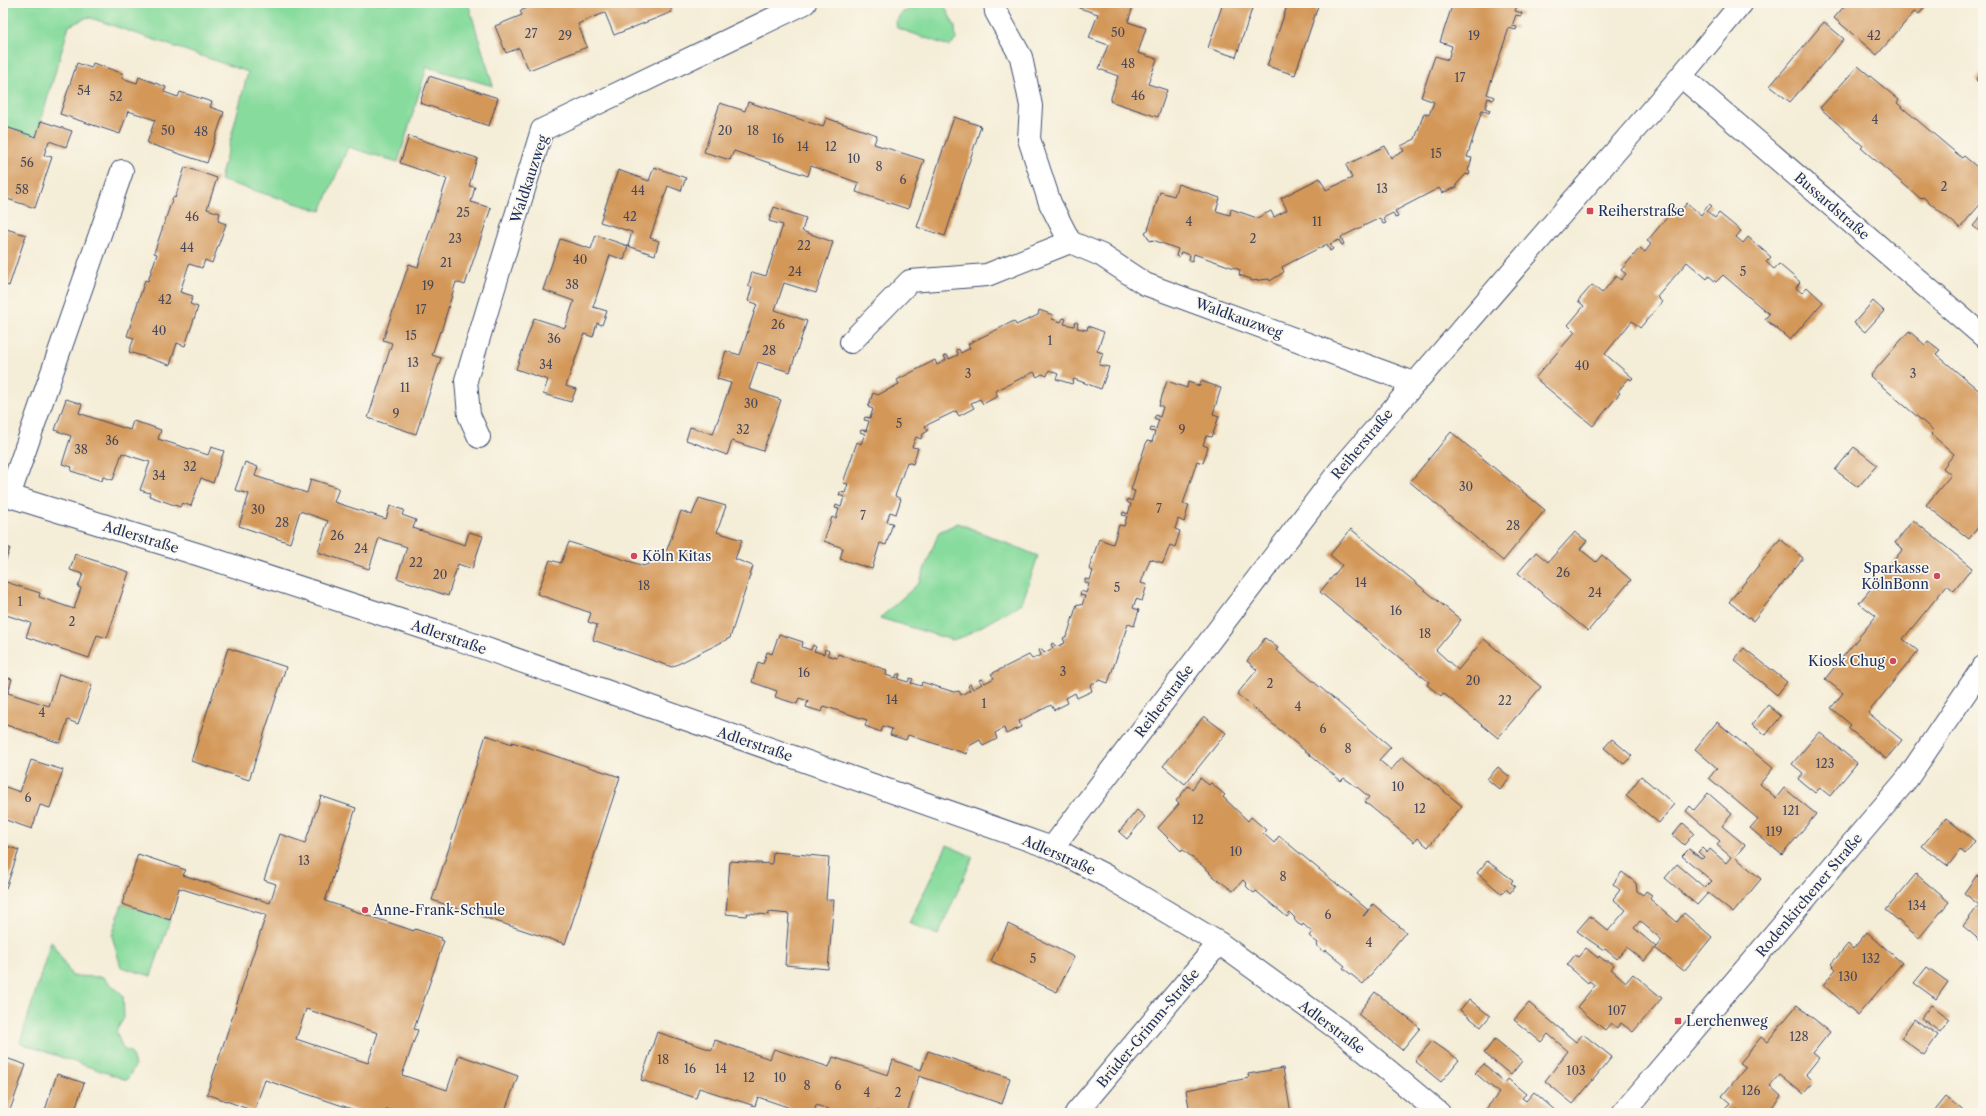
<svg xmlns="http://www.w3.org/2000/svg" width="1986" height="1116" font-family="'Libre Caslon Text',serif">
<rect width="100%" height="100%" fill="#fbf7ec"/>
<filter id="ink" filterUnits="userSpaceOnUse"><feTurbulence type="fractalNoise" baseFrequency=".025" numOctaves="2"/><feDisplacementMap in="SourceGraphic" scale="8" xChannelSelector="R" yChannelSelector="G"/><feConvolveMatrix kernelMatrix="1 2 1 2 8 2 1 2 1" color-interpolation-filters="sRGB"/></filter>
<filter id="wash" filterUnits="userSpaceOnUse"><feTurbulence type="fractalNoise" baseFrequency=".012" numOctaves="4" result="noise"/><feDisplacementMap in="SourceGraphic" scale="16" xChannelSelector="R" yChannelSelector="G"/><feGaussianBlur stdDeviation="0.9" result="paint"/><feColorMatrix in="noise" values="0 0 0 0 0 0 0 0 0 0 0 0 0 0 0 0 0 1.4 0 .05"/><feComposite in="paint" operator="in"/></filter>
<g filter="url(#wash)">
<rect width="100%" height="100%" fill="#f4edd7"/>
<g fill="#87db9d" stroke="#51857e">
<path d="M3,3H468L493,86L427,67L398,162L348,147L321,211L220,180L248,72L88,17L69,26L36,137L3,126Z"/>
<path d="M928,3H943L955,27L956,40L949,46L897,28L896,22L901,13Z"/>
<path d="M958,523L1038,556L1022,603L965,636L952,640L880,618L919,583L939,532Z"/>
<path d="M947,845L973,857L938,935L909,923Z"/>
<path d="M122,904L170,920L151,976L121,967L112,936Z"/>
<path d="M51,941L72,976L103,977L123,995L124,1018L116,1031L123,1049L131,1052L135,1066L127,1080L20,1043Z"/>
</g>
<g id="blocks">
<g fill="#d39758" fill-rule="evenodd">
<path d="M540,3H669L672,12L614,35L605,13L591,18L578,24L587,47L529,70L519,48L506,53L495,26L522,15L520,11Z"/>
<path d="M1081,3H1134L1128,22L1146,28L1138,53L1157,59L1148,84L1167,90L1158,117L1110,101L1118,76L1099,69L1108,45L1089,38L1098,14L1079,8Z"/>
<path d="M1223,3H1254L1236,57L1208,48Z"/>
<path d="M1288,3H1319L1295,75L1267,66Z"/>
<path d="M1453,3H1518L1515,11L1522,13L1521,16L1516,15L1512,26L1517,27L1516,30L1509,28L1487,94L1494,97L1493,100L1488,98L1485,108L1490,110L1489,113L1482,110L1467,157L1472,158L1468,171L1470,172L1469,175L1466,174L1456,185L1457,187L1442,193L1439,188L1395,211L1398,217L1395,218L1393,213L1383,218L1386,223L1383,224L1380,218L1341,237L1344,244L1342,245L1339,240L1330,244L1333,249L1330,251L1327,244L1282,267L1284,272L1270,281L1269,279L1251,281V279L1239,275L1240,270L1194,254L1192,261L1189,260L1190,255L1181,252L1179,257L1176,256L1178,249L1153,240L1150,241L1145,232L1148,230L1160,192L1174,196L1178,184L1220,198L1216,211L1230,215L1231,209L1257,218L1271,211L1274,217L1287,210L1281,198L1320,178L1326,190L1352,178L1346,165L1385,146L1391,158L1404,151L1401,146L1415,139L1424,113L1429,115L1434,102L1421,97L1435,56L1448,60L1452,46L1440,42Z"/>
<path d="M1847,3H1928L1919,14L1915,11L1877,55L1834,18Z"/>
<path d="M1824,22L1844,39L1790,102L1770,86Z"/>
<path d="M77,63L91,68L93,63L124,74L122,78L137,83L139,77L166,87L164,92L178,97L180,92L212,102L210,107L224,112L207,163L147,143L155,120L141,115L128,111L120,134L60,114Z"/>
<path d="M1858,66L1899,100L1897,103L1962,158L1964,156L1983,172V201L1960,228L1923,197L1921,199L1894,176L1861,148L1863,146L1820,108Z"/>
<path d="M1983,72V87L1976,80Z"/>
<path d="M429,76L498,98L489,126L420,103Z"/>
<path d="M748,102L823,127L826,118L877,135L874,144L924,160L908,209L856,192L859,183L811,166L808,176L734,151L730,160L704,152L720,103L745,111Z"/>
<path d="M954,117L981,126L945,236L917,227Z"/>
<path d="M41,121L72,131L66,147L49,141L44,155L52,157L35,208L4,198L3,201V126L36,137Z"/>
<path d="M409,136L477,158L469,186L475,187L471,202L491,208L465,285L456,282L449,305L441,332L440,331L432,355L441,358L416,434L368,418L392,343L383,340L400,290L409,264L418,267L447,179L400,163Z"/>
<path d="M185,167L217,178L207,209L220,213L218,221L226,224L212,263L205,260L202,268L189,264L180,292L193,296L190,304L198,307L185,346L177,343L170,365L129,352L134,338L127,336L145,280L148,281L157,254L154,253L173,197L175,198Z"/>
<path d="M654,167L686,178L681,191L668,186L650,238L659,241L655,255L628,246L632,232L600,222L618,170L649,181Z"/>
<path d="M1687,203L1701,215L1709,204L1712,206L1707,211L1715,218L1719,213L1741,231L1736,237L1743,243L1748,237L1771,257L1766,262L1774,269L1779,264L1800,282L1796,288L1802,293L1807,287L1823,302L1790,340L1765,319L1769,314L1723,275L1716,282L1709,276L1707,279L1687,262L1657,297L1662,302L1640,328L1632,321L1605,354L1633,378L1631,380L1629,378L1618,391L1620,393L1593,426L1535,378L1575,332L1568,325L1584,306L1578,301L1592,285L1602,293L1616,276L1621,280L1626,274L1621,270L1640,248L1645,252L1651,244L1647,241L1675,208L1680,212Z"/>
<path d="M774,207L806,218L802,231L833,242L816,293L784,283L775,310L807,321L790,372L758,362L749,389L781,400L763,451L732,441L727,455L686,440L690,427L713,434L731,383L717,379L726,351L740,355L757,304L748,301L752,287L748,286L752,272L766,276L783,225L769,221Z"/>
<path d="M1983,214V234L1973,226Z"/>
<path d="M3,228L26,235L9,286L3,284Z"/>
<path d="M596,235L628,246L624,260L610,255L593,307L607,311L602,325L597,323L593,337L584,334L566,386L576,389L571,402L543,394L548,380L516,369L534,318L565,328L574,301L543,290L560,239L591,249Z"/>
<path d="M1873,301L1884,311L1865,332L1854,323Z"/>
<path d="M1039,310L1053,315L1052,319L1061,322L1063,318L1066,319L1064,324L1074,326L1075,322L1078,323L1077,328L1087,330L1088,326L1104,332L1097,351L1103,353L1099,365L1109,367L1101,389L1074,379L1072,384L1056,379L1058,374L1049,370L1047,376L1042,374L1037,377L1034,372L995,391L998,396L983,404L980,399L971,403L974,408L959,416L956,411L925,426L928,431L923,434L921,439L916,437L912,447L918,448L913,464L907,462L895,496L901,499L896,514L890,512L887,522L893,523L886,545L880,543L872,569L840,559L843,548L824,541L832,517L836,519L839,509L835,508L836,505L841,507L844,497L839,495L840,492L845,493L848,484L843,483L857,442L861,444L865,434L860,432L861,430L866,431L869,421L864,420L865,417L870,418L873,409L868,407L873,393L878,395L899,384L897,380L935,360L937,365L946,360L944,356L947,355L949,359L958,355L956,350L959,349L961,353L970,348L968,344L1014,321L1016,325L1038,315Z"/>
<path d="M1909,331L1925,345L1928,341L1940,350L1936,354L1983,394V521L1969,539L1926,505L1951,475L1943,468L1954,454L1931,434L1934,431L1870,376Z"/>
<path d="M1167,381L1187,388L1188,382L1200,386L1201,381L1221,388L1213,414L1219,416L1212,437L1206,436L1203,445L1208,447L1203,463L1197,461L1183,504L1189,505L1184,522L1178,519L1175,529L1180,531L1175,547L1170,545L1163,563L1150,559L1141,583L1147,585L1142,601L1136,599L1133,608L1139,610L1134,626L1128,624L1108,683L1100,680L1090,685L1092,691L1077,698L1075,693L1066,698L1068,703L1054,710L1051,705L1019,721L1021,727L1006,734L1004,728L995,733L997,739L983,746L980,740L969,746L967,754L908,735L906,740L890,735L892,729L883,726L881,732L865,726L867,720L824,706L822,712L806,707L808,701L799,698L797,704L775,697L777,691L752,682L758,662L763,664L767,652L772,654L779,634L803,642L802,647L811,650L813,645L816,647L814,651L824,654L825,649L829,651L827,655L837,658L838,654L887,670L886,675L895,678L897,674H900L898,679L908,682L910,678L913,679L911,683L921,686L922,682L954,692L959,691L961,695L970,690L968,686L970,684L973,689L982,684L979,680L982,679L985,683L994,678L991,674L1029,655L1032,659L1041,655L1039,650L1042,649L1044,653L1053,648L1051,644L1053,643L1056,647L1065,643L1063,638L1067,636L1077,604L1082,605L1085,596L1080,595L1081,591L1086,593L1089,584L1085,582V579L1090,580L1093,571L1089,569L1099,539L1113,544L1119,525L1124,526L1127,516L1122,515L1123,512L1128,514L1131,504L1127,502V499L1132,501L1135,491L1131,490L1140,461L1147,441L1152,442L1155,432L1150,431L1151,428L1156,429L1159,420L1154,418L1156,415L1160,417L1163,407L1159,405Z"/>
<path d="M66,399L82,404L79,413L105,422L130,430L133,421L147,425L161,430L158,439L208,455L211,447L224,451L213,483L201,478L191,506L182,503L180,507L149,496L150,493L140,490L150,462L136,458L122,453L113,480L103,477L102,481L71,471L72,467L62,464L71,436L55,430Z"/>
<path d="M1451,432L1545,510L1503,561L1410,482Z"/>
<path d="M1854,447L1877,465L1858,487L1835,470Z"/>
<path d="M245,462L258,467L255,476L307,493L311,479L339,488L334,502L386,519L390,506L404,510L402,515L416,520L413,528L465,545L469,532L483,536L472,569L458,564L448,596L397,578L407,547L379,538L369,569L318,552L328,521L300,511L290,543L239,526L249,494L235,490Z"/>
<path d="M699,498L726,506L717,532L742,540L735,559L753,566L730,638L672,667L593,640L597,625L588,622L591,613L537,594L550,560L561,563L569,542L644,566L665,555L681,511L692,515Z"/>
<path d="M1913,520L1972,568L1954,591L1947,585L1903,639L1918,651L1868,713L1902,740L1886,759L1848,728L1851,725L1831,708L1843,693L1825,679L1876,616L1859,603L1903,549L1895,543Z"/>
<path d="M1351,529L1461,620L1436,650L1458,670L1484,639L1541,687L1498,738L1443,693L1441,696L1427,685L1429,682L1320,592L1342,565L1330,555Z"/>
<path d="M1575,532L1587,541L1580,549L1596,562L1602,555L1631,580L1588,631L1518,573L1536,552L1548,562Z"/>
<path d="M1780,539L1803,558L1753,621L1729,602Z"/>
<path d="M3,545L10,548L3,569Z"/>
<path d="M75,554L129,572L107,638L97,635L89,658L26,637L31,623L3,614V581L40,593L39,597L74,609L81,588L78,587L83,574L70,570Z"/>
<path d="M1265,638L1278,648L1276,650L1391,747L1379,760L1391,770L1402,757L1462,806L1428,847L1417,838L1414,842L1365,802L1369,797L1357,787L1344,778L1341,781L1237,694L1257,670L1247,661Z"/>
<path d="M228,648L286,667L249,780L191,761Z"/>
<path d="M1744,648L1787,682L1777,695L1734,660Z"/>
<path d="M59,674L92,685L78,724L68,720L60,743L3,724V676L12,679L8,693L49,706Z"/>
<path d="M1768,705L1781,716L1766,735L1752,725Z"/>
<path d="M1204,716L1226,733L1185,784L1163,766Z"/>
<path d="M1717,722L1773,768L1760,784L1776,798L1784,788L1816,814L1782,855L1750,828L1758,819L1709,778L1717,768L1695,749Z"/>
<path d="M1819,732L1857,763L1830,796L1820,788L1815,793L1798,779L1803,773L1792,764Z"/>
<path d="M486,735L512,744V742L620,777L565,944L432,900Z"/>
<path d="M1612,739L1632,756L1624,764L1604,748Z"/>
<path d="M31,760L63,770L50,808L40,805L32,829L3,819V786L20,792Z"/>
<path d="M1498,767L1510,777L1500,790L1487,779Z"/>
<path d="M1641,776L1674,804L1659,823L1626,796Z"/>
<path d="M1200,778L1209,785L1211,783L1225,795L1223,797L1248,821L1251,817L1258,823L1266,830L1263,833L1274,843L1279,836L1368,910L1363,916H1364L1373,904L1406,932L1363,984L1343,968L1345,966L1326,950L1325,952L1320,949L1317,945L1318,943L1309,936L1312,932L1303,924L1302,926L1297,923L1294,919L1295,918L1290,913L1287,917L1256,891L1254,893L1250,890L1246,886L1247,884L1243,880L1233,891L1209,873L1210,872L1182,849L1181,851L1158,828L1179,804L1176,801L1188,786L1192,789Z"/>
<path d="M1708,793L1732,814L1722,826L1745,845L1735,857L1761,879L1733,913L1708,893L1697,905L1665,878L1677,864L1705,888L1712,881L1682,856L1689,849L1702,859L1704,857L1698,852L1702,848L1707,853L1710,849L1726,863L1731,857L1717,845L1720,841L1686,811L1690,806L1694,810Z"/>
<path d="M321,796L356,808L325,901L414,931L415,929L442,938L441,940L444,941L414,1029L418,1030L402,1075L447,1090L459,1055L518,1076L504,1113H398L387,1109L386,1113H364L265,1080L254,1111L207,1094L266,915L179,888L170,920L122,904L138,854L186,870L183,875L270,903L276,884L264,880L280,834L305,843ZM306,1009L378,1033L368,1063L296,1039Z"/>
<path d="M1137,810L1145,817L1127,839L1119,832Z"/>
<path d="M1946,818L1975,841L1965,854L1960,850L1948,866L1922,846Z"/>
<path d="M1683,823L1694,833L1684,845L1673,835Z"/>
<path d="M3,845L19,850L6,888L3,887Z"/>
<path d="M773,852L829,857L826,900H834L828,969L785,965L789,914L769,912V915L747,913L746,916L726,914L730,861L772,864Z"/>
<path d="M1487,861L1513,880L1511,883L1515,886L1510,893L1506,889L1502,894L1477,873Z"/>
<path d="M1622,872L1636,883L1637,891L1643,895L1646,891L1652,895L1650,899L1677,922L1684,913L1712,937L1684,971L1655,948L1662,940L1640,921L1634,928L1656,947L1644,961L1627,947L1617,959L1605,949L1604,950L1589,940L1577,931L1590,916L1608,931L1626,910L1613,899L1620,890L1613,884Z"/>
<path d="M1916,874L1949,902L1919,938L1886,910Z"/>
<path d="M1977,875L1983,880V943L1963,926L1979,905L1964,893Z"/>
<path d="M1008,924L1074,957L1057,992L991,961Z"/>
<path d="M1867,932L1902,963L1858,1015L1823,985L1836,969L1831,964L1848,944L1853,949Z"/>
<path d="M1586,948L1598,958L1599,956L1605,961H1609L1614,965L1611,969L1626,982L1633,974L1662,998L1633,1032L1621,1023L1617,1028L1611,1023L1605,1030L1577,1007L1595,985L1589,981L1588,983L1567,965L1575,955L1578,957Z"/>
<path d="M1927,967L1948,982L1936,999L1914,983Z"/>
<path d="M1375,992L1420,1028L1402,1050L1358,1014Z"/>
<path d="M1469,999L1490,1016L1481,1027L1460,1010Z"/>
<path d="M1529,1003L1576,1042L1583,1034L1612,1057L1573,1104L1545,1081L1568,1051L1548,1034L1541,1042L1514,1020Z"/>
<path d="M1797,1005L1830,1032L1813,1053L1819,1058L1806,1074L1814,1082L1803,1094L1780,1075L1770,1086L1781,1096L1767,1113H1742L1737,1109L1731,1113L1725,1108L1730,1103L1722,1096L1746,1067L1740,1063L1761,1037L1767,1042Z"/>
<path d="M1931,1005L1950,1019L1940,1032L1921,1018Z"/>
<path d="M1914,1019L1938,1035L1924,1055L1901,1038Z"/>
<path d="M657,1032L712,1050L715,1040L770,1059L774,1049L829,1067L833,1057L888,1075L893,1060L921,1070L928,1051L1010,1078L1002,1104L919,1076L907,1113H886L876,1110L875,1113H839L816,1105L814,1113H805L758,1097L755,1106L699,1088L696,1098L641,1080Z"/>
<path d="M1495,1039L1522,1061L1511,1075L1484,1053Z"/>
<path d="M1432,1041L1459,1060L1441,1082L1415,1061Z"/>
<path d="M3,1057L26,1065L9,1113H3Z"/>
<path d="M1484,1064L1505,1083L1508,1079L1526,1094L1522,1098L1526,1101L1534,1092L1558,1113H1488L1485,1110L1499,1093L1475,1073Z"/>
<path d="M1283,1068L1291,1113H1190L1186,1090L1249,1078L1248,1074Z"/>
<path d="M57,1074L84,1083L74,1113H44Z"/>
<path d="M1946,1097L1966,1113H1933Z"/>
</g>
</g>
</g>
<g filter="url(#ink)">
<use href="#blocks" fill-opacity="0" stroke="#3c4c70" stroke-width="1"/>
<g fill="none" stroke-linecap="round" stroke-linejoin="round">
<defs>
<g id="street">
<path d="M995,3L996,12L1021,57L1031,106L1029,139L1050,203L1070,242L1101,255L1145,284L1414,383"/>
<path d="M1681,76L1983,336"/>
<path d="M851,342L910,281L987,275L1070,242"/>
<path d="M479,437L469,415L466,380L542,130L805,3"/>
<path d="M3,494L200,555L458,639L1052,848L1108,877L1219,943L1343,1033L1439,1113"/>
<path d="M9,496L122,171"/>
<path d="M1052,848L1340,470L1681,76L1742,3"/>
<path d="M1076,1113L1219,943"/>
</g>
<path id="secondary" d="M1623,1113L1907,779L1983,667"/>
</defs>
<use href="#street" stroke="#3c4c70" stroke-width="24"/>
<use href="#secondary" stroke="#3c4c70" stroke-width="24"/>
<use href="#street" stroke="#fff" stroke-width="22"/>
<use href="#secondary" stroke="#fff" stroke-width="22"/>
</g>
</g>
<g fill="#d1495b" stroke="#fbf7ec" stroke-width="1.5">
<rect x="1586" y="207" width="8" height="8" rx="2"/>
<circle cx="634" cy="556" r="4"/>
<circle cx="1937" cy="576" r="4"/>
<circle cx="1893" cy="661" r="4"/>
<circle cx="365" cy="910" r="4"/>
<rect x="1674" y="1017" width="8" height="8" rx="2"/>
</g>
<g text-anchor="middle" stroke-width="3.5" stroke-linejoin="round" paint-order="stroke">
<g font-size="12" fill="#49495c">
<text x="1118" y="37">50</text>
<text x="531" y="38">27</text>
<text x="565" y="40">29</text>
<text x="1474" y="40">19</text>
<text x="1874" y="40">42</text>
<text x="1128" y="68">48</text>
<text x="1460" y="82">17</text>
<text x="84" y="95">54</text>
<text x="1138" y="100">46</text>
<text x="116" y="101">52</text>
<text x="1875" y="124">4</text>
<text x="168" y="135">50</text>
<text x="725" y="135">20</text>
<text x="753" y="135">18</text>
<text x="201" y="136">48</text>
<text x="778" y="143">16</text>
<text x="803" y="151">14</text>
<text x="831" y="151">12</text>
<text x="1436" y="158">15</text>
<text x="854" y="163">10</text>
<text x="27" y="167">56</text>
<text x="879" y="171">8</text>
<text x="903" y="184">6</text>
<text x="1944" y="191">2</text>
<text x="1382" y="193">13</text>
<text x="22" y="194">58</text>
<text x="638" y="195">44</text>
<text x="463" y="217">25</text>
<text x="192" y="221">46</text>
<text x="630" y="221">42</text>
<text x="1189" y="226">4</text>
<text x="1317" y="226">11</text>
<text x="455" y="243">23</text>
<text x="1253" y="243">2</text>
<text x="804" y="250">22</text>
<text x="187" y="252">44</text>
<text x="580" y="264">40</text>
<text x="446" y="267">21</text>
<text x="795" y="276">24</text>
<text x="1743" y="276">5</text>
<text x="572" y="289">38</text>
<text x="428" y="290">19</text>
<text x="165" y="304">42</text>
<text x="421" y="314">17</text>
<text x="778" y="329">26</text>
<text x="159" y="335">40</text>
<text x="411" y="340">15</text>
<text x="554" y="343">36</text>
<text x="1050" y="345">1</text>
<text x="769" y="355">28</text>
<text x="413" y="367">13</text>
<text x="546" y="369">34</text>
<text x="1582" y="370">40</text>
<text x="968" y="378">3</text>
<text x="1913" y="378">3</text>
<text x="405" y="392">11</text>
<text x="751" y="408">30</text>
<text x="396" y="418">9</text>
<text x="899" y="428">5</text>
<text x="743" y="434">32</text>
<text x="1182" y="434">9</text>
<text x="112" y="445">36</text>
<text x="81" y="454">38</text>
<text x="190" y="471">32</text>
<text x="159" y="480">34</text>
<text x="1466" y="491">30</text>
<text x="1159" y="513">7</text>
<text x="258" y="514">30</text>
<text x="863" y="520">7</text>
<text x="282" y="527">28</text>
<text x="1513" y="530">28</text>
<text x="337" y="540">26</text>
<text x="361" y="553">24</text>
<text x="416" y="567">22</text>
<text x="1563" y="577">26</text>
<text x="440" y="579">20</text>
<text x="1361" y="587">14</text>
<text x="644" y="590">18</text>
<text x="1117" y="592">5</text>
<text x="1595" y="597">24</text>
<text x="20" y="606">1</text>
<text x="1396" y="615">16</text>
<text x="72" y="626">2</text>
<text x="1425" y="638">18</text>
<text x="1063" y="676">3</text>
<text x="804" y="677">16</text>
<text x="1473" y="685">20</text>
<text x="1270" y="688">2</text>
<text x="892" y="704">14</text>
<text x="1505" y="705">22</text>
<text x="984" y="708">1</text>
<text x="1298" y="711">4</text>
<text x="42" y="717">4</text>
<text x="1323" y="733">6</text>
<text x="1348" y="753">8</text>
<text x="1825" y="768">123</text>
<text x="1398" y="791">10</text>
<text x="28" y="802">6</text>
<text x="1420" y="813">12</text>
<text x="1791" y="815">121</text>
<text x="1198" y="824">12</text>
<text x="1774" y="836">119</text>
<text x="1236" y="856">10</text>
<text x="304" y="865">13</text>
<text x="1283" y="881">8</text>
<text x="1917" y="910">134</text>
<text x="1328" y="919">6</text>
<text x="1369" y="947">4</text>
<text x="1033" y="963">5</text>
<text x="1871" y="963">132</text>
<text x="1848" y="981">130</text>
<text x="1617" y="1015">107</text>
<text x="1799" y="1041">128</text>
<text x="663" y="1064">18</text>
<text x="690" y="1073">16</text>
<text x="721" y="1073">14</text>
<text x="1576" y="1075">103</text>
<text x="749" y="1082">12</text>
<text x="780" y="1082">10</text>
<text x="807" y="1090">8</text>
<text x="838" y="1090">6</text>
<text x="1751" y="1095">126</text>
<text x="867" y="1097">4</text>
<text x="898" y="1097">2</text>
</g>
<g font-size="14" fill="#1b2f5e" stroke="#fbf7ec">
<text transform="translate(529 179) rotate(-72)" y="5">Waldkauzweg</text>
<text transform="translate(1832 206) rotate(41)" y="5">Bussardstraße</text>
<text transform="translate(1239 318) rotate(20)" y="5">Waldkauzweg</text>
<text transform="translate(1362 444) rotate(-50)" y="5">Reiherstraße</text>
<text transform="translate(141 537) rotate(17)" y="5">Adlerstraße</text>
<text transform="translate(449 637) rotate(19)" y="5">Adlerstraße</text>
<text transform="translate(1164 701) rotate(-53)" y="5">Reiherstraße</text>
<text transform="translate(755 744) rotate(19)" y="5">Adlerstraße</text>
<text transform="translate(1059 855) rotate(24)" y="5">Adlerstraße</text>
<text transform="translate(1809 895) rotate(-50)" y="5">Rodenkirchener Straße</text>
<text transform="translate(1332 1027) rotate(37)" y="5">Adlerstraße</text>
<text transform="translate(1148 1028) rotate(-50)" y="5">Brüder-Grimm-Straße</text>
</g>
<g font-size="14" fill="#1b2f5e" stroke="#fbf7ec" text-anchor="start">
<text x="1598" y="216">Reiherstraße</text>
<text x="642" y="561">Köln Kitas</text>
<text x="1929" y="573" text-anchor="end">Sparkasse<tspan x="1929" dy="16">KölnBonn</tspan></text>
<text x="1885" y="666" text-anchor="end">Kiosk Chug</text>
<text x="373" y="915">Anne-Frank-Schule</text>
<text x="1686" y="1026">Lerchenweg</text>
</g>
</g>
<rect width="1986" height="1116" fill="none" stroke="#fbf7ec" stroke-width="16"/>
</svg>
